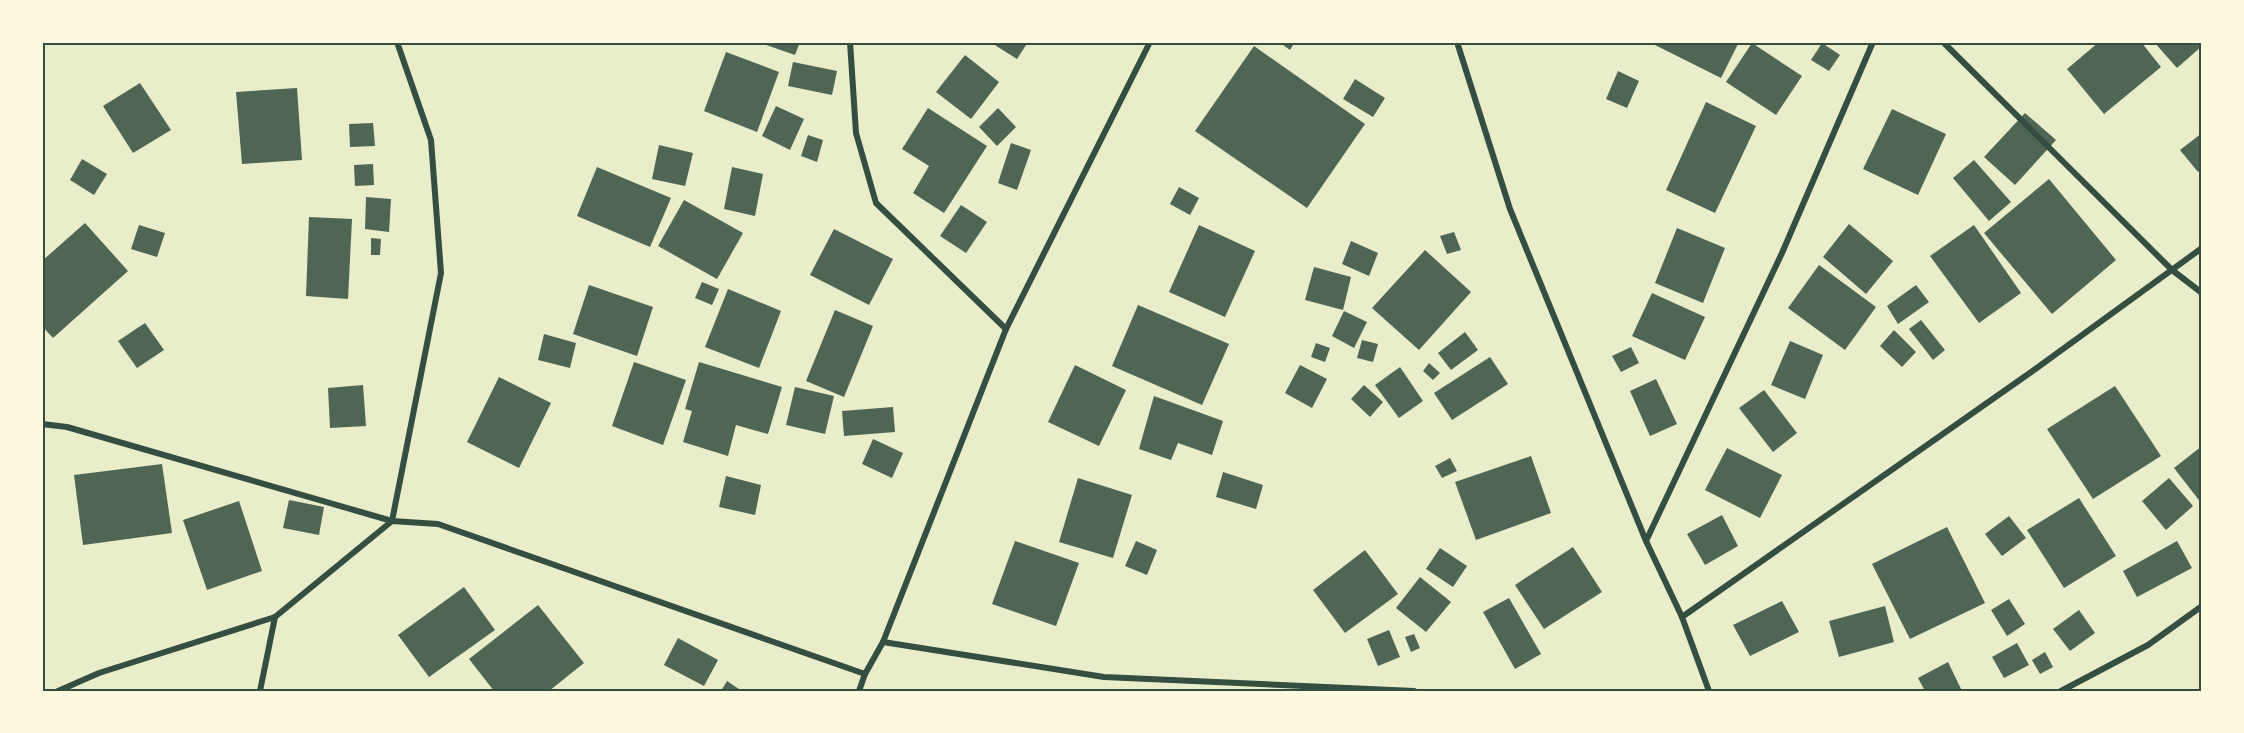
<svg xmlns="http://www.w3.org/2000/svg" width="2244" height="733" font-family="Poppins,sans-serif">
<rect width="100%" height="100%" fill="#e9edc9"/>
<g fill="#4f6655">
<path d="M758,42H800L795,55Z"/>
<path d="M990,42H1028L1017,59Z"/>
<path d="M1279,42H1295L1290,50Z"/>
<path d="M1649,42H1739L1721,78Z"/>
<path d="M2099,42H2141L2161,67L2104,114L2067,69Z"/>
<path d="M2154,42H2202V46L2177,68Z"/>
<path d="M1752,43L1802,76L1776,115L1726,82Z"/>
<path d="M1822,43L1840,55L1829,71L1811,60Z"/>
<path d="M1254,46L1365,124L1307,208L1195,131Z"/>
<path d="M726,52L779,72L757,132L704,111Z"/>
<path d="M965,55L999,82L971,119L936,92Z"/>
<path d="M793,62L837,71L832,95L788,86Z"/>
<path d="M1618,71L1639,81L1627,108L1606,99Z"/>
<path d="M1355,79L1385,98L1373,117L1343,99Z"/>
<path d="M140,83L171,130L133,153L103,106Z"/>
<path d="M297,88L302,160L242,164L236,92Z"/>
<path d="M1706,102L1756,126L1715,213L1666,190Z"/>
<path d="M776,106L804,119L790,150L762,136Z"/>
<path d="M928,108L987,146L944,213L913,193L929,166L902,149Z"/>
<path d="M998,108L1016,127L997,146L979,127Z"/>
<path d="M1892,109L1946,134L1918,195L1863,169Z"/>
<path d="M2025,113L2056,140L2015,185L1984,157Z"/>
<path d="M373,123L375,146L350,147L349,124Z"/>
<path d="M2202,133V169L2198,172L2180,150Z"/>
<path d="M808,135L823,140L817,162L801,156Z"/>
<path d="M1011,143L1031,150L1017,190L998,183Z"/>
<path d="M659,145L693,153L685,186L652,179Z"/>
<path d="M82,159L107,174L94,195L70,180Z"/>
<path d="M1974,160L2011,202L1989,221L1953,178Z"/>
<path d="M373,164L374,185L355,186L354,165Z"/>
<path d="M597,167L671,198L650,247L577,216Z"/>
<path d="M732,167L763,174L755,216L724,209Z"/>
<path d="M2049,179L2116,260L2052,314L1984,233Z"/>
<path d="M1179,187L1199,198L1190,215L1170,204Z"/>
<path d="M366,197L391,199L389,232L365,229Z"/>
<path d="M684,200L743,233L717,279L658,246Z"/>
<path d="M961,205L987,222L966,253L940,236Z"/>
<path d="M309,217L352,219L348,299L306,296Z"/>
<path d="M85,223L128,271L53,338L42,326V261Z"/>
<path d="M1849,224L1893,261L1866,294L1823,257Z"/>
<path d="M139,225L165,233L157,257L131,249Z"/>
<path d="M1199,225L1255,251L1225,317L1169,292Z"/>
<path d="M1974,225L2021,293L1979,323L1930,256Z"/>
<path d="M1677,228L1725,248L1703,303L1655,283Z"/>
<path d="M834,229L893,259L869,305L810,275Z"/>
<path d="M1454,232L1461,250L1447,254L1440,236Z"/>
<path d="M371,238L381,239L380,255H371Z"/>
<path d="M1351,241L1378,253L1369,276L1342,264Z"/>
<path d="M1425,250L1471,292L1419,350L1372,308Z"/>
<path d="M1819,265L1876,307L1845,350L1788,308Z"/>
<path d="M1314,267L1351,277L1343,310L1305,300Z"/>
<path d="M702,282L719,289L712,305L695,298Z"/>
<path d="M589,285L653,307L637,356L573,334Z"/>
<path d="M1916,285L1929,302L1898,324L1887,306Z"/>
<path d="M728,289L781,311L759,368L705,347Z"/>
<path d="M1652,293L1705,317L1685,360L1632,336Z"/>
<path d="M1138,305L1229,344L1202,405L1112,366Z"/>
<path d="M835,310L873,326L844,397L806,381Z"/>
<path d="M1344,311L1367,322L1354,348L1332,336Z"/>
<path d="M1921,320L1945,350L1933,360L1909,329Z"/>
<path d="M145,323L164,350L137,368L118,341Z"/>
<path d="M1894,330L1916,352L1902,367L1880,346Z"/>
<path d="M1465,332L1478,350L1451,370L1438,353Z"/>
<path d="M544,334L576,343L570,368L538,360Z"/>
<path d="M1362,340L1378,344L1373,362L1357,358Z"/>
<path d="M1790,341L1823,355L1805,399L1771,385Z"/>
<path d="M1316,343L1330,348L1325,362L1311,357Z"/>
<path d="M1631,347L1639,363L1621,372L1612,356Z"/>
<path d="M1490,357L1508,384L1452,420L1434,393Z"/>
<path d="M634,362L686,380L663,445L612,426Z"/>
<path d="M699,362L782,387L768,434L736,425L728,456L683,442L692,411L685,409Z"/>
<path d="M1429,363L1440,373L1433,380L1423,371Z"/>
<path d="M1075,365L1126,390L1099,446L1048,422Z"/>
<path d="M1300,365L1327,379L1312,408L1285,393Z"/>
<path d="M1400,367L1423,401L1399,418L1375,385Z"/>
<path d="M499,377L551,403L519,468L467,442Z"/>
<path d="M1656,379L1677,424L1650,436L1630,391Z"/>
<path d="M363,385L366,426L330,428L328,388Z"/>
<path d="M1364,385L1383,402L1370,417L1351,399Z"/>
<path d="M2115,386L2161,456L2093,499L2047,429Z"/>
<path d="M795,387L834,396L825,434L786,425Z"/>
<path d="M1764,390L1797,433L1773,452L1739,408Z"/>
<path d="M1154,396L1223,421L1212,455L1178,443L1171,460L1139,449Z"/>
<path d="M893,407L895,432L844,436L842,411Z"/>
<path d="M873,439L903,453L892,478L862,464Z"/>
<path d="M2202,446V504L2174,468Z"/>
<path d="M1727,448L1782,475L1760,518L1705,490Z"/>
<path d="M1531,456L1551,513L1476,540L1455,482Z"/>
<path d="M1450,458L1457,471L1442,478L1435,466Z"/>
<path d="M162,464L172,533L83,545L74,475Z"/>
<path d="M1223,472L1263,485L1256,509L1216,497Z"/>
<path d="M726,476L761,485L755,515L719,507Z"/>
<path d="M1078,478L1132,495L1113,558L1059,542Z"/>
<path d="M2169,478L2193,506L2166,530L2142,501Z"/>
<path d="M2079,498L2116,556L2064,588L2027,530Z"/>
<path d="M289,500L324,507L319,535L283,528Z"/>
<path d="M239,501L262,571L207,590L183,520Z"/>
<path d="M1722,515L1738,546L1705,565L1687,534Z"/>
<path d="M2009,516L2026,538L2002,556L1985,534Z"/>
<path d="M1947,527L1985,603L1910,639L1872,564Z"/>
<path d="M1015,541L1079,563L1056,626L992,604Z"/>
<path d="M1136,541L1157,550L1147,575L1125,566Z"/>
<path d="M2177,541L2192,568L2137,597L2123,571Z"/>
<path d="M1573,547L1602,592L1544,629L1515,585Z"/>
<path d="M1440,548L1467,566L1453,587L1426,569Z"/>
<path d="M1365,550L1398,594L1345,633L1313,590Z"/>
<path d="M1420,577L1451,602L1426,632L1396,608Z"/>
<path d="M464,587L495,630L429,677L398,635Z"/>
<path d="M1509,598L1541,654L1515,669L1483,612Z"/>
<path d="M2009,599L2025,624L2007,636L1991,610Z"/>
<path d="M1782,601L1799,632L1750,656L1733,625Z"/>
<path d="M538,605L584,663L549,691H494L469,659Z"/>
<path d="M1885,606L1894,642L1839,657L1829,621Z"/>
<path d="M2079,610L2095,633L2070,651L2053,629Z"/>
<path d="M1389,630L1400,657L1378,666L1367,639Z"/>
<path d="M1414,634L1420,648L1411,652L1405,637Z"/>
<path d="M678,638L718,660L704,686L664,665Z"/>
<path d="M2017,643L2029,665L2004,678L1992,657Z"/>
<path d="M2045,652L2053,667L2040,674L2032,660Z"/>
<path d="M1948,662L1962,691H1925L1918,678Z"/>
<path d="M727,681L742,691H721Z"/>
</g>
<g fill="none" stroke-linecap="round" stroke-linejoin="round">
<g stroke="#344e41" stroke-width="6">
<path d="M850,42L856,133L876,203L1006,329"/>
<path d="M1457,42L1510,209L1646,541L1682,617L1709,691"/>
<path d="M1943,42L2172,270L2202,293"/>
<path d="M42,424L67,427L392,521L438,524L865,674"/>
<path d="M1646,541L1782,253L1873,42"/>
<path d="M1682,617L2034,370L2202,248"/>
<path d="M883,642L1104,677L1414,691"/>
<path d="M58,691L99,673L275,617L392,521L441,273L431,140L397,42"/>
<path d="M260,691L275,617"/>
<path d="M859,691L865,674L883,642L1006,329L1150,42"/>
<path d="M2061,691L2148,645L2202,606"/>
</g>
</g>
<rect width="2244" height="733" fill="none" stroke="#fefae0" stroke-width="87"/>
<rect x="44" y="44" width="2156" height="646" fill="none" stroke="#344e41" stroke-width="2"/>
</svg>
